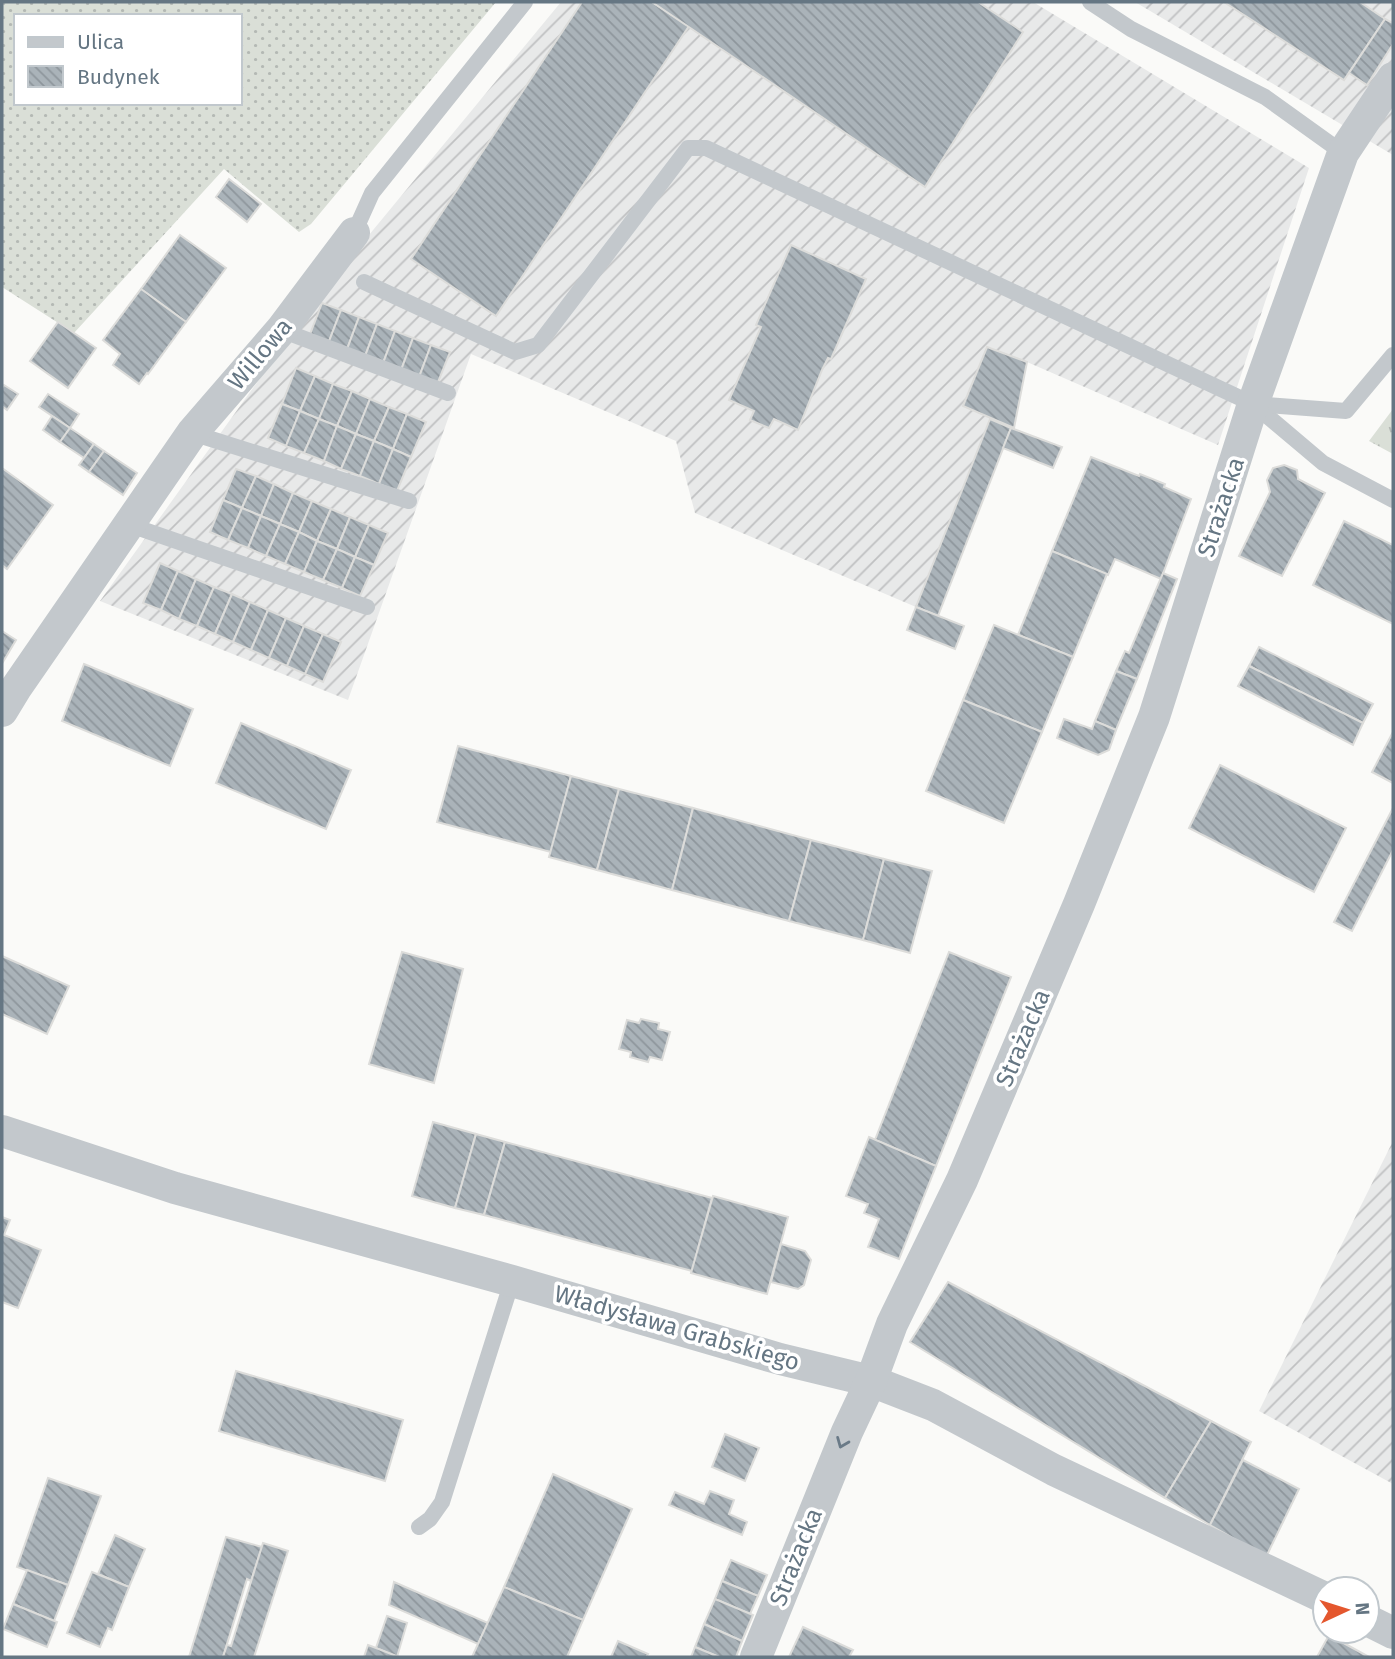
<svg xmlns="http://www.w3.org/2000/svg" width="1395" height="1659" font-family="'Fira Sans',sans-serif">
<defs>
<pattern id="industrial-furrows" width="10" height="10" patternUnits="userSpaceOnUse" patternTransform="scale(1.75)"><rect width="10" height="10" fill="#e8e9e9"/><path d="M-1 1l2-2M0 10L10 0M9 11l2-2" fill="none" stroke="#c0c1c2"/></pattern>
<pattern id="grass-tufts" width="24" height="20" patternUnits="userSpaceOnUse" patternTransform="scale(1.75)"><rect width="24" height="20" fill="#dadfd7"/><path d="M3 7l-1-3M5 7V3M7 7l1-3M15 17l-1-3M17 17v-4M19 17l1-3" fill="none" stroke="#b4b9b4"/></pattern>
<pattern id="garden-dots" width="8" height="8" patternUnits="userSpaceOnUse" patternTransform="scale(1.75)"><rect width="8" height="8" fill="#dadfd7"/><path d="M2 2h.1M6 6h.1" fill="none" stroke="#b4b9b4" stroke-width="1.8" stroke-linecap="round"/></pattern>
<pattern id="building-back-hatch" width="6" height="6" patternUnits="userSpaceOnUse" patternTransform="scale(1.75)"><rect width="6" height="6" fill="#aab3b9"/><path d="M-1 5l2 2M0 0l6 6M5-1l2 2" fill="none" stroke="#8e969c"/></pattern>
</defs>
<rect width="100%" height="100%" fill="#fafaf8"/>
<g fill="url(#industrial-furrows)">
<path d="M561,2H1033L1309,168L1218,445L1027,362L1014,428L990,419L916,607L695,513L676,441L471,354L348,700L100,601L322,292Z"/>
<path d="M1135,2H1393V155Z"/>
<path d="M1393,1141V1484L1259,1411Z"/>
</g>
<path fill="url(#grass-tufts)" d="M1393,409V454L1369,441Z"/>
<path fill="url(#garden-dots)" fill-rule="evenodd" d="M2,2H496L311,224L299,232L224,169L74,333L2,287ZM16,16H240V103H16Z"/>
<g fill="url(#building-back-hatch)" stroke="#dcdcda" stroke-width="2">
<path d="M582,2H652L689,26L496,316L411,259Z"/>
<path d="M652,2H978L1023,32L925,187Z"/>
<path d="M1224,2H1360L1385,19L1344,80Z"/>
<path d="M1385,19L1393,23V44L1367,85L1349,73Z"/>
<path d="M229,179L261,204L247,222L216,197Z"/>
<path d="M180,235L226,268L186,322L141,289Z"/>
<path d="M791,245L866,279L831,359L828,358L822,370L798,430L774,419L769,428L750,420L754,411L729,400L761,327L756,325Z"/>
<path d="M141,289L186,322L148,374L147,373L139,384L113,365L120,354L103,340Z"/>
<path d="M322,303L341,310L328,344L309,337Z"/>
<path d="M341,310L359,317L346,352L328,344Z"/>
<path d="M359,317L377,324L364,359L346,352Z"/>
<path d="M58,322L96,348L68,388L30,361Z"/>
<path d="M377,324L395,331L382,366L364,359Z"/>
<path d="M395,331L413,338L400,373L382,366Z"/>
<path d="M413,338L431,345L418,380L400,373Z"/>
<path d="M431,345L450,352L436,387L418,380Z"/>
<path d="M987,347L1027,362L1014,428L963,406Z"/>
<path d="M296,368L315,376L300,411L282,404Z"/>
<path d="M315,376L333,384L319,419L300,411Z"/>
<path d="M333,384L352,391L337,426L319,419Z"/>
<path d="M4,385L18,394L7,410L2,406V388Z"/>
<path d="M352,391L370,399L356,434L337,426Z"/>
<path d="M48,394L79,414L70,428L39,407Z"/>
<path d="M370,399L389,407L374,441L356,434Z"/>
<path d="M282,404L300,411L286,446L268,438Z"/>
<path d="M389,407L407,414L393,449L374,441Z"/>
<path d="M300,411L319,419L304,453L286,446Z"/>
<path d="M407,414L426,422L411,457L393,449Z"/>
<path d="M52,416L70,428L60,442L43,430Z"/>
<path d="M319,419L337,426L324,461L304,453Z"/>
<path d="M990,419L1011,428L938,616L916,607Z"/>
<path d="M337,426L356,434L341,469L324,461Z"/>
<path d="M70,428L94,444L84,458L60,442Z"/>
<path d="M1011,428L1062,447L1053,468L1003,448Z"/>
<path d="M356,434L374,441L360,476L341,469Z"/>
<path d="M374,441L393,449L379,484L360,476Z"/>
<path d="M94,444L104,451L89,472L79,465Z"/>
<path d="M393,449L411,457L397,491L379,484Z"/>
<path d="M104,451L137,473L123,495L89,472Z"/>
<path d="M1091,457L1139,476L1140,474L1165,484L1164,487L1191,499L1161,579L1115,559L1108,575L1052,551Z"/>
<path d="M1284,465L1297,470L1298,479L1325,493L1282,576L1239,556L1270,492L1267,480L1273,468Z"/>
<path d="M2,468L53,505L7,569L2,565Z"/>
<path d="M236,469L256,476L242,508L223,500Z"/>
<path d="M256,476L274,484L261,516L242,508Z"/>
<path d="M274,484L293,493L280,524L261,516Z"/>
<path d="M293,493L312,501L299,532L280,524Z"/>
<path d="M223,500L242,508L228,540L210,532Z"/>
<path d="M312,501L331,509L317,541L299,532Z"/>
<path d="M242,508L261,516L248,548L228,540Z"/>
<path d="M331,509L350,517L337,549L317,541Z"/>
<path d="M261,516L280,524L266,556L248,548Z"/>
<path d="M350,517L369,525L355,557L337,549Z"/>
<path d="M1344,521L1393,545V624L1313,585Z"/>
<path d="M280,524L299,532L285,564L266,556Z"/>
<path d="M369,525L388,533L374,565L355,557Z"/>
<path d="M299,532L317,541L304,572L285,564Z"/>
<path d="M317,541L337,549L323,580L304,572Z"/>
<path d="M337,549L355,557L342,588L323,580Z"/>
<path d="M1052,551L1107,574L1073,657L1018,635Z"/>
<path d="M355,557L374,565L360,596L342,588Z"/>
<path d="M160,563L178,571L161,610L143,603Z"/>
<path d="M178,571L196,579L179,619L161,610Z"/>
<path d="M1163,573L1177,579L1137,679L1116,671L1125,651L1129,653Z"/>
<path d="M196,579L214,587L197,626L179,619Z"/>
<path d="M214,587L232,594L215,634L197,626Z"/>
<path d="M232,594L250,602L233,642L215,634Z"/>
<path d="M250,602L268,610L251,650L233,642Z"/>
<path d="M916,607L964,626L955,649L907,630Z"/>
<path d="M268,610L286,618L269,658L251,650Z"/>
<path d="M286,618L304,626L287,666L269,658Z"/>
<path d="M994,625L1073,657L1042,732L963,700Z"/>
<path d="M304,626L323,634L305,674L287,666Z"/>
<path d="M2,631L16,640L3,662L2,661Z"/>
<path d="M323,634L341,642L323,682L305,674Z"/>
<path d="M1259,647L1373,704L1363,723L1249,666Z"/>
<path d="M84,664L193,709L170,766L62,721Z"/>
<path d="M1249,666L1363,723L1353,745L1238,686Z"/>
<path d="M1116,671L1137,679L1116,730L1095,721Z"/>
<path d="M963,700L1042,732L1004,823L926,791Z"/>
<path d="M1064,719L1092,729L1095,721L1116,730L1109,750L1098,755L1057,738Z"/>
<path d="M241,723L351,770L326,829L216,783Z"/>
<path d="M1393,732V783L1372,772Z"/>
<path d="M458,746L571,776L551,852L437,822Z"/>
<path d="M1220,765L1346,828L1314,892L1189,828Z"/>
<path d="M571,776L619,789L597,870L549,857Z"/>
<path d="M619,789L693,808L672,890L597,870Z"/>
<path d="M693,808L811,840L789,921L672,890Z"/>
<path d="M1393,808V850L1352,931L1334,922Z"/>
<path d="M811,840L884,859L863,940L789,921Z"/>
<path d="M884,859L932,871L910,953L863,940Z"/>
<path d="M402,952L463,969L434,1083L369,1064Z"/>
<path d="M949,952L1011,977L936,1166L875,1140Z"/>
<path d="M2,956L69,986L47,1034L2,1014Z"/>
<path d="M641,1019L659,1023L658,1029L670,1032L662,1060L650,1057L648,1062L630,1057L631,1052L619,1049L627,1020L639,1023Z"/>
<path d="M433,1122L476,1134L455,1208L412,1196Z"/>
<path d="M476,1134L505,1142L484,1215L455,1208Z"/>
<path d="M869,1137L936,1166L899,1259L868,1247L879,1219L864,1213L868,1204L846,1196Z"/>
<path d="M505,1142L712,1198L692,1271L484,1215Z"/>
<path d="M713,1196L788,1217L767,1294L691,1273Z"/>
<path d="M2,1217L10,1220L4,1235L41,1250L18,1308L2,1302Z"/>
<path d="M781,1244L805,1251L811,1260L804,1285L798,1289L771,1282Z"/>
<path d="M948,1282L1211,1421L1165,1498L910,1342Z"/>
<path d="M236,1371L403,1420L385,1481L219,1431Z"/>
<path d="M1211,1421L1251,1442L1210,1525L1165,1498Z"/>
<path d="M725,1434L759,1448L745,1481L712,1467Z"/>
<path d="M1243,1460L1299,1489L1266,1557L1210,1525Z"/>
<path d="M553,1474L632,1509L583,1620L504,1587Z"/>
<path d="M48,1478L101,1496L68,1585L17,1567Z"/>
<path d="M710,1491L734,1500L729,1514L747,1522L742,1535L669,1505L675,1492L704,1504Z"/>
<path d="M115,1535L145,1549L129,1587L98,1574Z"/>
<path d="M226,1537L262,1547L251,1581L247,1579L223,1657H189Z"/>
<path d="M263,1543L288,1551L254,1657H223L227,1645L231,1646Z"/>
<path d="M731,1560L767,1575L758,1596L722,1581Z"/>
<path d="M27,1570L68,1585L54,1621L13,1604Z"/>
<path d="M92,1572L129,1587L112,1630L108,1628L100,1647L67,1633Z"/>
<path d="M722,1581L758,1596L750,1614L715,1599Z"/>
<path d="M394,1582L488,1623L478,1644L389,1605Z"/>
<path d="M504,1587L583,1620L567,1657H472Z"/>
<path d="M715,1599L753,1615L742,1641L704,1624Z"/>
<path d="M13,1604L57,1622L47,1647L3,1629Z"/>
<path d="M387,1616L407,1623L397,1657L376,1648Z"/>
<path d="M704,1624L742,1641L736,1657H719L695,1647Z"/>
<path d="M803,1627L853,1650L849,1657H789Z"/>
<path d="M1329,1635L1369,1657H1317Z"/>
<path d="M618,1641L648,1654L646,1657H611Z"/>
<path d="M368,1645L376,1648L399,1657H364Z"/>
<path d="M695,1647L719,1657H691Z"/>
</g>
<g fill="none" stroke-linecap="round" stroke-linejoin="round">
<g stroke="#c3c8cc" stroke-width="16">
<path d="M1090,2L1131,29L1265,97L1343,153"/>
<path d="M354,233L372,193L525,2"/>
<path d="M364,282L515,352L538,345L688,148H706L1253,404L1323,463L1393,500"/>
<path d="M281,330L448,393"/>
<path d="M1253,404L1346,411L1393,355"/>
<path d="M192,433L409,501"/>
<path d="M130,525L367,607"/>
<path d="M419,1527L430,1519L442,1502L512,1281"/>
</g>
<g stroke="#c3c8cc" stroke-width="32">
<path d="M2,711L16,688L192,433L281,330L354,233"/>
<path d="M2,1131L175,1188L512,1281L780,1359L871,1381L933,1405L1054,1470L1325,1598"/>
<path d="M1367,1620L1393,1633"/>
<path d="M756,1657L847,1432L871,1381L892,1324L962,1180L1079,904L1154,717L1253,404L1343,153L1393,78"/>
</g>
</g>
<defs><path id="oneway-chevron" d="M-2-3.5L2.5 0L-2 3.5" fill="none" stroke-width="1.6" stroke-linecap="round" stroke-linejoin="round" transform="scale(1.75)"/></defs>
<use stroke="#6a7a87" href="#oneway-chevron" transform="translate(842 1443) rotate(112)"/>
<g text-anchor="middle" stroke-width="7" stroke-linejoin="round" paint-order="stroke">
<g font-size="24" fill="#657683" stroke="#fff">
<text transform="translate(260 354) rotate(-50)" y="8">Willowa</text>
<text transform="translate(1221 507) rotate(-72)" y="8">Strażacka</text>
<text transform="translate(1023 1038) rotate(-67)" y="8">Strażacka</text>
<text transform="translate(677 1328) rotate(16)" y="8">Władysława Grabskiego</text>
<text transform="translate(796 1557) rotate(-68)" y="8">Strażacka</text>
</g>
</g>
<rect width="1395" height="1659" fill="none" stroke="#657683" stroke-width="7"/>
<rect x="14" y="14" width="228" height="91" fill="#ffffff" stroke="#c1c8cd" stroke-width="2"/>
<rect x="28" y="37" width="35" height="10" fill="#c3c8cc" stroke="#c1c8cd" stroke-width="2"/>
<text x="77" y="49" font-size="21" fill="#657683">Ulica</text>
<rect x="28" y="66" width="35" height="21" fill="url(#building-back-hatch)" stroke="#c1c8cd" stroke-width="2"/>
<text x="77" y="84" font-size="21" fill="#657683">Budynek</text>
<g transform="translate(1346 1610) rotate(86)"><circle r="33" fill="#ffffff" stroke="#c1c8cd" stroke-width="2"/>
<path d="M0-5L12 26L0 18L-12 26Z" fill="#e4572e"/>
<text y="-10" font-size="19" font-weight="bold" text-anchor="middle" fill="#657683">N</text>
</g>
</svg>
